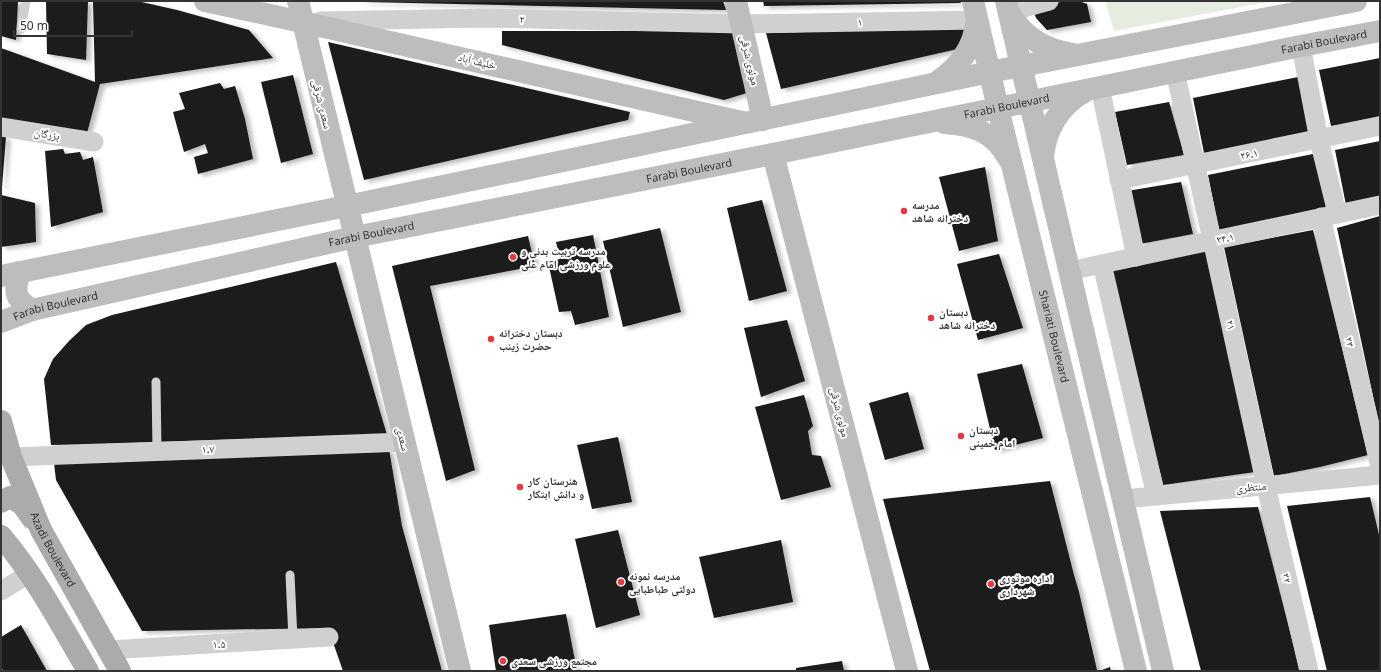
<svg xmlns="http://www.w3.org/2000/svg" width="1381" height="672" font-family="'Noto Sans','Noto Naskh Arabic',sans-serif">
<defs>
<filter id="shadow"><feDropShadow dx="4.5" dy="2.5" stdDeviation="2" flood-color="#0004"/></filter>
</defs>
<rect width="100%" height="100%" fill="#fff"/>
<path fill="#e6ecdf" d="M1105,1H1273L1114,31Z"/>
<g fill="#1a1a1a" filter="url(#shadow)">
<path d="M1,1H18L16,40L1,36Z"/>
<path d="M46,1H88L86,60L47,54Z"/>
<path d="M93,1H137L177,10L249,30L273,58L100,84L86,137L1,119V48L95,82Z"/>
<path d="M363,1H723L726,10L363,2Z"/>
<path d="M763,1H960L961,3L764,6Z"/>
<path d="M1064,1H1079L1087,4L1091,22L1047,30L1036,18L1033,9Z"/>
<path d="M964,28L962,48L781,89L766,33Z"/>
<path d="M502,31H733L750,92L724,100L502,45Z"/>
<path d="M328,42L630,112L628,120L364,180Z"/>
<path d="M1380,58V116L1331,126L1319,70Z"/>
<path d="M293,75L313,154L281,163L261,82Z"/>
<path d="M1303,76L1314,132L1204,153L1193,98Z"/>
<path d="M220,83L224,89L235,86L245,119L253,159L198,174L194,157L208,153L205,144L184,152L173,112L185,109L179,93Z"/>
<path d="M1169,102L1184,155L1127,165L1115,112Z"/>
<path d="M1,136L6,137L2,187H1Z"/>
<path d="M1380,141V198L1346,205L1335,150Z"/>
<path d="M63,149L65,154L80,152L83,160L93,157L103,212L51,227L45,151Z"/>
<path d="M1318,153L1329,209L1219,230L1208,175Z"/>
<path d="M985,167L998,241L959,251L939,177Z"/>
<path d="M1181,182L1193,234L1140,244L1127,191Z"/>
<path d="M1,195L35,203L36,242L1,247Z"/>
<path d="M762,200L787,291L749,301L727,208Z"/>
<path d="M1380,216V424H1379L1337,228Z"/>
<path d="M660,228L681,312L623,327L603,241Z"/>
<path d="M1313,230L1368,455L1320,467L1274,476L1224,247Z"/>
<path d="M593,235L609,317L575,325L571,311L559,312L548,262L560,259L556,242Z"/>
<path d="M528,236L535,266L430,286L475,470L446,481L392,266Z"/>
<path d="M1205,248L1255,472L1163,485L1110,269Z"/>
<path d="M999,254L1023,328L978,340L957,264Z"/>
<path d="M336,262L387,435L51,445L44,379L53,359L69,341L86,325L112,315Z"/>
<path d="M787,320L805,381L761,397L744,328Z"/>
<path d="M1022,364L1043,438L995,450L977,374Z"/>
<path d="M908,392L924,449L885,460L869,403Z"/>
<path d="M804,395L813,426L808,431L812,455L821,456L831,487L781,500L755,407Z"/>
<path d="M618,437L632,502L592,509L577,445Z"/>
<path d="M389,449L402,526L442,671H343L328,628L142,631L56,480L54,463Z"/>
<path d="M1050,481L1074,575L1079,592L1097,670L930,671L883,499Z"/>
<path d="M1370,497L1380,539V671H1327L1287,506Z"/>
<path d="M1258,507L1300,671H1201L1160,511Z"/>
<path d="M618,530L640,615L596,628L575,539Z"/>
<path d="M781,540L793,602L714,618L699,557Z"/>
<path d="M566,614L577,671H496L489,625Z"/>
<path d="M21,625L47,671H3L1,666V637Z"/>
<path d="M842,661L844,671H796V668Z"/>
<path d="M1110,667L1111,671H1099Z"/>
</g>
<g fill="none" stroke-linecap="round" stroke-linejoin="round">
<g stroke="#d0d0d0" stroke-width="9">
<path d="M21,29L26,1"/>
<path d="M156,382L157,451"/>
<path d="M290,575L293,639"/>
</g>
<g stroke="#d0d0d0" stroke-width="19">
<path d="M1009,12L1049,1"/>
<path d="M320,21L487,18L741,24L978,20"/>
<path d="M1301,46L1319,140L1337,213"/>
<path d="M1175,71L1266,486L1309,671"/>
<path d="M1100,87L1136,257"/>
<path d="M1,127L94,142"/>
<path d="M1119,180L1380,126"/>
<path d="M1321,217L1380,467"/>
<path d="M1102,264L1156,496"/>
<path d="M1069,271L1380,205"/>
<path d="M11,457L404,442"/>
<path d="M1123,499L1380,475"/>
<path d="M1,591L30,573"/>
<path d="M108,650L329,637"/>
</g>
<g stroke="#bdbdbd" stroke-width="22">
<path d="M205,1L302,22L742,122"/>
<path d="M298,1L460,671"/>
<path d="M736,1L763,120"/>
<path id="s1" d="M973,1L998,108L1136,671"/>
<path d="M1006,1L1163,671"/>
<path d="M1011,15C1025,39 1047,50 1073,54"/>
<path d="M937,82C960,66 973,48 977,21"/>
<path d="M945,123C973,125 994,132 1008,158"/>
<path d="M773,154L907,671"/>
<path d="M1043,156C1046,129 1060,105 1084,92"/>
<path d="M20,272C13,292 15,299 32,310"/>
<path d="M1,276L347,206L990,72L1356,1"/>
<path id="s2" d="M1,322L32,310L355,237L773,154L1301,46L1380,31"/>
</g>
<g stroke="#ababab" stroke-width="22">
<path id="s3" d="M1,421L11,457L41,530L120,671"/>
<path d="M1,502L10,497L22,504L32,518"/>
<path d="M1,536C36,577 61,625 88,671"/>
</g>
</g>
<g fill="#e63946" stroke="#fff" stroke-width="1.5">
<circle cx="904" cy="211" r="4"/>
<circle cx="513" cy="257" r="4"/>
<circle cx="931" cy="318" r="4"/>
<circle cx="491" cy="339" r="4"/>
<circle cx="961" cy="436" r="4"/>
<circle cx="520" cy="487" r="4"/>
<circle cx="621" cy="582" r="4"/>
<circle cx="991" cy="584" r="4"/>
<circle cx="503" cy="661" r="4"/>
</g>
<g text-anchor="middle" stroke-width="4" stroke-linejoin="round" paint-order="stroke">
<g font-size="11" fill="#333" stroke="#fff">
<text transform="translate(522 19) rotate(1)" y="4">۲</text>
<text transform="translate(860 22) rotate(-1)" y="4">۱</text>
<text dy="4" stroke="none"><textPath href="#s2" startOffset="1353">Farabi Boulevard</textPath></text>
<text transform="translate(750 60) rotate(77)" y="4">مولوی شرقی</text>
<text transform="translate(477 61) rotate(13)" y="4">خلیف آباد</text>
<text transform="translate(322 104) rotate(76)" y="4">سعدی شرقی</text>
<text dy="4" stroke="none"><textPath href="#s2" startOffset="1029">Farabi Boulevard</textPath></text>
<text transform="translate(47 134) rotate(9)" y="4">بزرگان</text>
<text transform="translate(1249 154) rotate(-11)" y="4">۲۶.۱</text>
<text dy="4" stroke="none"><textPath href="#s2" startOffset="705">Farabi Boulevard</textPath></text>
<text dy="4" stroke="none"><textPath href="#s2" startOffset="381">Farabi Boulevard</textPath></text>
<text transform="translate(1225 238) rotate(-12)" y="4">۲۴.۱</text>
<text dy="4" stroke="none"><textPath href="#s2" startOffset="57">Farabi Boulevard</textPath></text>
<text transform="translate(1231 325) rotate(78)" y="4">۲۱</text>
<text dy="4" stroke="none"><textPath href="#s1" startOffset="345">Shariati Boulevard</textPath></text>
<text transform="translate(1350 342) rotate(77)" y="4">۲۳</text>
<text transform="translate(840 412) rotate(76)" y="4">مولوی شرقی</text>
<text transform="translate(403 439) rotate(76)" y="4">سعدی</text>
<text transform="translate(208 449) rotate(-2)" y="4">۱.۷</text>
<text transform="translate(1251 487) rotate(-5)" y="4">منتظری</text>
<text dy="4" stroke="none"><textPath href="#s3" startOffset="139">Azadi Boulevard</textPath></text>
<text transform="translate(1287 578) rotate(77)" y="4">۲۲</text>
<text transform="translate(219 644) rotate(-3)" y="4">۱.۵</text>
</g>
<g font-size="11" font-weight="bold" fill="#333" stroke="#fff" text-anchor="start">
<text x="912" y="209">مدرسه<tspan x="912" dy="13">دخترانه شاهد</tspan></text>
<text x="521" y="255">مدرسه تربیت بدنی و<tspan x="521" dy="13">علوم ورزشی امام علی</tspan></text>
<text x="939" y="316">دبستان<tspan x="939" dy="13">دخترانه شاهد</tspan></text>
<text x="499" y="337">دبستان دخترانه<tspan x="499" dy="13">حضرت زینب</tspan></text>
<text x="969" y="434">دبستان<tspan x="969" dy="13">امام خمینی</tspan></text>
<text x="528" y="485">هنرستان کار<tspan x="528" dy="13">و دانش ابتکار</tspan></text>
<text x="629" y="580">مدرسه نمونه<tspan x="629" dy="13">دولتی طباطبایی</tspan></text>
<text x="999" y="582">اداره موتوری<tspan x="999" dy="13">شهرداری</tspan></text>
<text x="511" y="665">مجتمع ورزشی سعدی</text>
</g>
</g>
<rect width="1381" height="672" fill="none" stroke="#333333" stroke-width="4"/>
<path d="M14 30v6h118v-6" fill="none" stroke="#333333" stroke-width="2"/>
<text x="20" y="30" font-size="12" fill="#333333" stroke="#ffffff" stroke-width="3" paint-order="stroke">50 m</text>
</svg>
